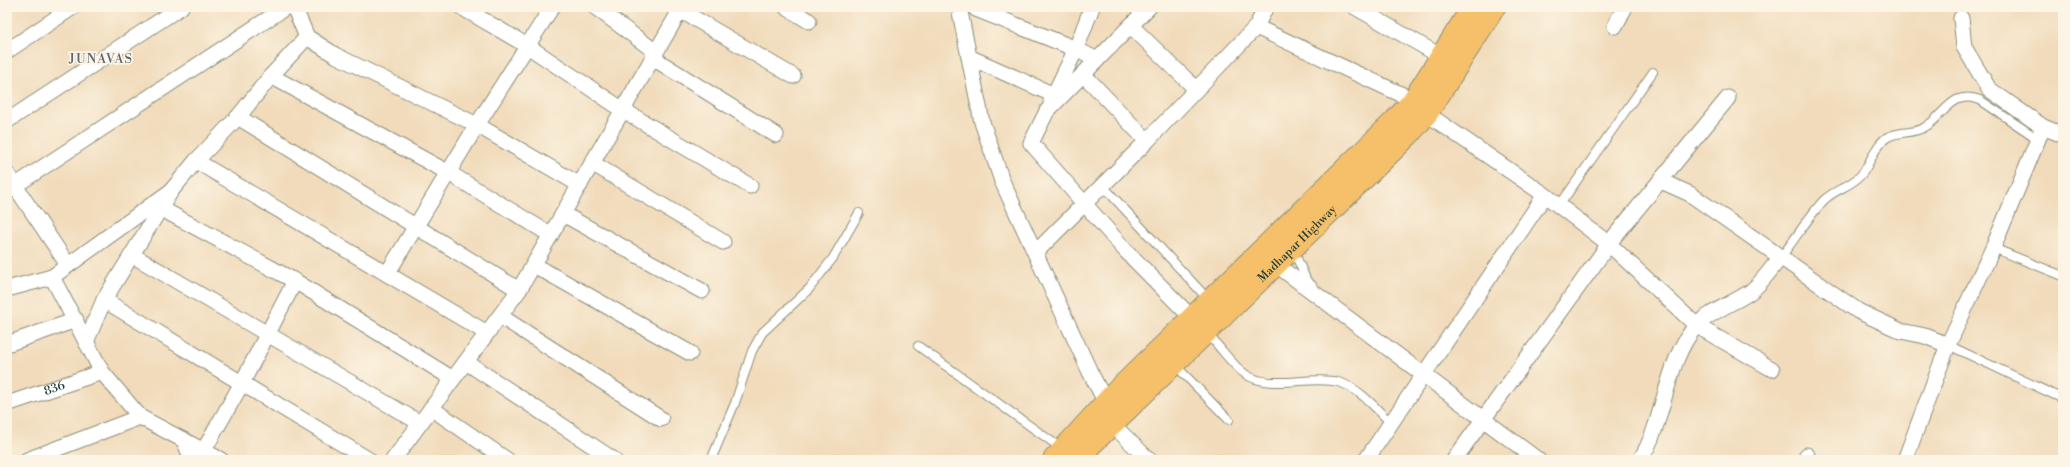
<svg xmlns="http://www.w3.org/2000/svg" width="2070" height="467" font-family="'Libre Bodoni',serif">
<rect width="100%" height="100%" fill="#fcf5e5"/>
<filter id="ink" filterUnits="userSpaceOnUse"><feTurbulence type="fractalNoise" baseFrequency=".025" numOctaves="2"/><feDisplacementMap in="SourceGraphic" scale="8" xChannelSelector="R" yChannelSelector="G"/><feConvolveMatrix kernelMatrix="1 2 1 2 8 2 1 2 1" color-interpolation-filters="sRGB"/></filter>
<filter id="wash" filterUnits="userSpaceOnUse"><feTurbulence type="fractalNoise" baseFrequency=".012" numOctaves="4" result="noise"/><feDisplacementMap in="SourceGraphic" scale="16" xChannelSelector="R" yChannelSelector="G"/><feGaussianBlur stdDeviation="0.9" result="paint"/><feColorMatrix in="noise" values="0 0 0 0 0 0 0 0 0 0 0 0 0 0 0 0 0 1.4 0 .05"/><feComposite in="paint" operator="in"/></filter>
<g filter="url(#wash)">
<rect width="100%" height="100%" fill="#f1dbbb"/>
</g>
<g filter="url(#ink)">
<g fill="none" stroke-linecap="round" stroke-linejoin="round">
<defs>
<g id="lane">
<path d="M1103,186L1206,297"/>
<path d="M1559,206L1653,72"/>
<path d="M1993,248L2063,276"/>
<path d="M1296,256L1307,281L1312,285"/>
<path d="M1780,258C1795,240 1808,217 1824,200C1836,189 1851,186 1861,175C1871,164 1875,142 1890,136C1901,131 1914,134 1925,127C1945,115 1952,89 1980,100L2038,139"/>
<path d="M1211,338C1222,349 1232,365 1245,374C1270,391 1310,375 1338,382C1360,388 1375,408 1391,423"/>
<path d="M1948,345L2063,399"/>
<path d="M918,346L1058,446"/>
<path d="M1179,369L1229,420"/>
<path d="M711,460L735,403L752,351L762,333L809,289L833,258L859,213"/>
</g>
<g id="street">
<path d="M294,7L307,37L335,55L477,125L580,185"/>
<path d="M461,7L526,45L623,110L750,186"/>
<path d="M595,7L656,52"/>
<path d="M786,7L809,21"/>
<path d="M959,7L982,122L1002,181L1090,372L1103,397"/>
<path d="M1149,7L1047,111L1031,143L1125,250L1188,314"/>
<path d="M1355,7L1437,54"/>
<path d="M976,9L1076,49L1097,60"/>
<path d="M680,10L793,76"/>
<path d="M1961,18L1964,47L1989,89L2043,127L2063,135"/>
<path d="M1131,26L1196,89"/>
<path d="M1615,26L1625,7"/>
<path d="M1256,27L1407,97"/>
<path d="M7,51L73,7"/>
<path d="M969,57L1054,95"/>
<path d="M653,58L776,135"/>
<path d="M1083,74L1147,141"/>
<path d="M271,76L449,173L551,235"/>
<path d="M1051,101L1076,49L1092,7"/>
<path d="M238,117L519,290"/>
<path d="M1433,118L1545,195L1609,244L1697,326L1772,369"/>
<path d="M7,121L181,7"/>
<path d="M196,161L487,333"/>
<path d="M592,163L723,242"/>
<path d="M7,174L68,265"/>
<path d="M1661,181L1690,194L1858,311L1901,331L1925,336L1948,345"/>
<path d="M7,191L286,7"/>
<path d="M171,191L52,277L102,372L140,417L221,460"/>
<path d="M160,208L295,281L453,379"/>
<path d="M563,214L702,291"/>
<path d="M1036,252L1147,141L1256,27L1266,7"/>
<path d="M132,255L420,423"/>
<path d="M534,265L690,353"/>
<path d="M1282,269L1538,460"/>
<path d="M387,274L477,125L552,7"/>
<path d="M7,289L52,277"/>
<path d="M104,300L369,460"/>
<path d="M500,316L661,419"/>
<path d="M86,342L104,300L171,191L196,161L238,117L271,76L307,37"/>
<path d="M7,344L76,320"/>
<path d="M466,362L614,460"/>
<path id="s1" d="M7,404L102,372"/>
<path d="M431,408L507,460"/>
<path d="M1117,429L1149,460"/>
<path d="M184,440L192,460"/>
<path d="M204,450L242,383L295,281"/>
<path d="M27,460L140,417"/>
<path d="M393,460L519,290L682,7"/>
<path d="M1366,460L1545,195"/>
<path d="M1454,460L1614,237L1728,98"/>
<path d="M1640,460C1665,422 1665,361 1696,326C1709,312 1734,303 1750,292C1761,284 1771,269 1780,258"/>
<path d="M1806,460L1807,455"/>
<path d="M1905,460L1948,345L1993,248L2043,127"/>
</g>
<g id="highway">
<path d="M1054,460L1113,395L1395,121L1413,101L1473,7"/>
<path id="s2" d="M1075,460L1408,135L1427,113L1494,7"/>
</g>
</defs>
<use href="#lane" stroke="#888c78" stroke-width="10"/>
<use href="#street" stroke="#888c78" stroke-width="17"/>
<use href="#highway" stroke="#888c78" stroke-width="24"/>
<use href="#lane" stroke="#fff" stroke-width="8"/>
<use href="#street" stroke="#fff" stroke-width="15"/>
<use href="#highway" stroke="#f6c06b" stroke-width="22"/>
</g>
</g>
<g text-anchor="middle" stroke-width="3.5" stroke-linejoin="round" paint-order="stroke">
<g font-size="12" fill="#1f3d34" stroke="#fcf5e5">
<text dy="4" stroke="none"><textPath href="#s2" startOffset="310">Madhapar Highway</textPath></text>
<text dy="4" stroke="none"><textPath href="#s1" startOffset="50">836</textPath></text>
</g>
<g font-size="13" letter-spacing="1" fill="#5e6572" stroke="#fcf5e5">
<text x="101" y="63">JUNAVAS</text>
</g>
</g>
<rect width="2070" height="467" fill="none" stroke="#fcf5e5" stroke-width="24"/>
</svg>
